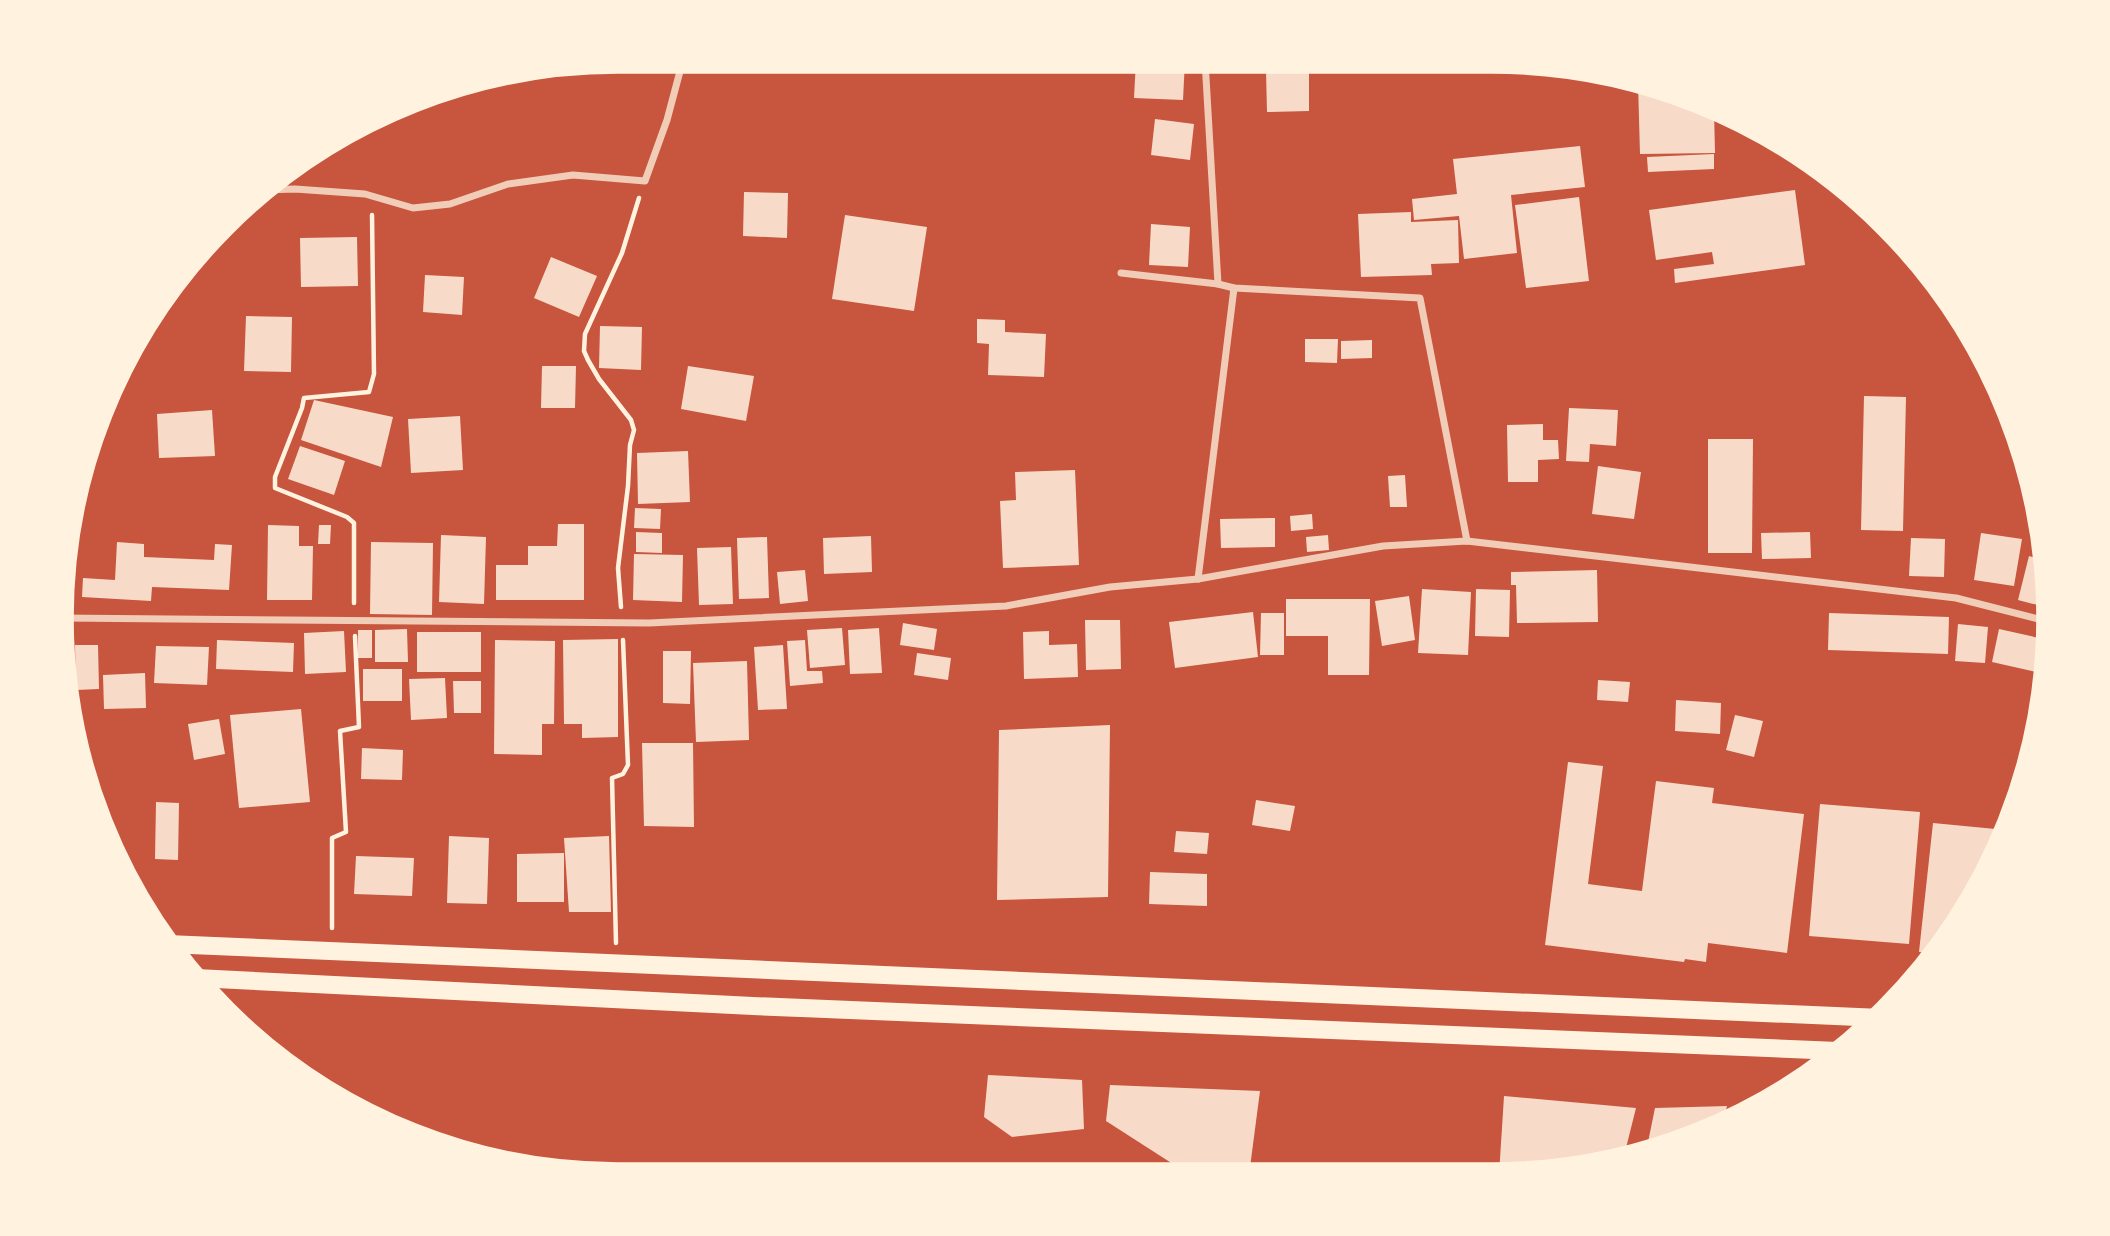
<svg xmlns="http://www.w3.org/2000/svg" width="2110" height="1236" font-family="'IBM Plex Serif',serif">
<rect width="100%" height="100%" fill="#c8553d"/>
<g fill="#f7dbc8">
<path d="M1136,60H1185L1183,100L1134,98Z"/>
<path d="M1389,61H1431L1432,69L1390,72Z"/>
<path d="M1309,70V111L1267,112L1266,71Z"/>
<path d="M1638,83L1672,89L1714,110L1715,153L1640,154Z"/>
<path d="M1155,119L1194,124L1190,160L1151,155Z"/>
<path d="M1580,146L1585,187L1511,195L1517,253L1464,259L1459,216L1414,220L1412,199L1457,194L1453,159Z"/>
<path d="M1714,154V169L1648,172L1647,157Z"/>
<path d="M1795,190L1805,265L1675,283L1674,269L1714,264L1712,252L1656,260L1649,210Z"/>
<path d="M744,192L788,193L787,238L743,236Z"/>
<path d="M1579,197L1589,281L1526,288L1515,205Z"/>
<path d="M1411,212V222L1458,220L1459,263L1431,264L1432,275L1361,277L1358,214Z"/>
<path d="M845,215L927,227L914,311L832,299Z"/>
<path d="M1151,224L1190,227L1188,267L1149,265Z"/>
<path d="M357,237L358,286L301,287L300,238Z"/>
<path d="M551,257L597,276L579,317L534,298Z"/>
<path d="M425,275L464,277L462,315L423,312Z"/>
<path d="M154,307L155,332H143Z"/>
<path d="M246,316L292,317L291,372L244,371Z"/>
<path d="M977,319L1005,320V332L1046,334L1044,377L988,375L989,344L977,343Z"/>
<path d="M600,326L642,327L641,370L599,368Z"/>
<path d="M1305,339H1338L1337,363L1305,362Z"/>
<path d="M1372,340V358L1341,359V341Z"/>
<path d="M542,366H576L575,408H541Z"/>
<path d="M688,366L754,376L746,421L681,409Z"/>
<path d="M1864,396L1906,397L1903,531L1861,530Z"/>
<path d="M314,400L393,417L381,467L301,440Z"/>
<path d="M1569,408L1618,410L1616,446L1590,444L1589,462L1566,461Z"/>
<path d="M212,410L215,456L159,458L157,414Z"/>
<path d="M460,416L463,470L411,473L408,419Z"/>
<path d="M1543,424V440H1558L1559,459L1538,460V482H1508L1507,425Z"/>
<path d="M1708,439H1753L1752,553H1708Z"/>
<path d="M300,446L345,461L334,495L288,479Z"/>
<path d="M688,451L690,502L638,504L637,453Z"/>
<path d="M1598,466L1641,472L1634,519L1592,514Z"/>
<path d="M1075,470L1079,565L1003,568L1000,501L1016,500L1015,472Z"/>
<path d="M1405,475L1407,507H1390L1388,476Z"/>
<path d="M635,508L661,509L660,529L634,528Z"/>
<path d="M1312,514L1313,529L1291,531L1290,516Z"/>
<path d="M1275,518V547L1221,548L1220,519Z"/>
<path d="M558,524H584V600H496V565H528V546H557Z"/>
<path d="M268,525L299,526V546H313L312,600H267Z"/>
<path d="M319,525H331L330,544H318Z"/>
<path d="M636,532L662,533V553L636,552Z"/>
<path d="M1810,532L1811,558L1762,559L1761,533Z"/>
<path d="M1981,533L2022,539L2014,586L1974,580Z"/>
<path d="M441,535L486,537L484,604L439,602Z"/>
<path d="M1328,535L1329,550L1307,552L1306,537Z"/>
<path d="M871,536L872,572L824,574L823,538Z"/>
<path d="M70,537H75V560H67Z"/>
<path d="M767,537L769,598L739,599L737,538Z"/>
<path d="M1911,538L1945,539L1944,577L1909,576Z"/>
<path d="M117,542L144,544V557L214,560L215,544L232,545L229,590L152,587L151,601L82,597L83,578L115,580Z"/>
<path d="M371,542L433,543L432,615L370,614Z"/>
<path d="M731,547L733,604L699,605L697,548Z"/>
<path d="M634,554L683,555L682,602L633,600Z"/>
<path d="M2029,556L2045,561L2049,608L2018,600Z"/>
<path d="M66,570L74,571L73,598H62Z"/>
<path d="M805,570L808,601L780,604L777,572Z"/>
<path d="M1597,570L1598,622L1517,623L1516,585H1511V572Z"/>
<path d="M1422,589L1471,592L1468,655L1418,653Z"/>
<path d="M1476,589L1510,590L1509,637L1475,636Z"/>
<path d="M1409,596L1415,640L1382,646L1375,601Z"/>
<path d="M1286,599H1370L1369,675H1328V636H1286Z"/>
<path d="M1253,612L1258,657L1175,668L1169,622Z"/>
<path d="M1261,613H1284V655H1260Z"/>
<path d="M1829,613L1949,617L1948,654L1828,650Z"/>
<path d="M1085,620H1120L1121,669L1086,670Z"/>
<path d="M903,623L937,629L934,650L900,645Z"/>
<path d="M1958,624L1988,627L1985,663L1955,661Z"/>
<path d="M842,628L845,665L810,668L807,630Z"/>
<path d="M879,628L882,673L850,674L848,630Z"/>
<path d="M407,629L408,662H375V630Z"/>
<path d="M1999,629L2048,640L2045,674L1992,662Z"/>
<rect x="358" y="630" width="14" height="28"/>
<path d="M62,631H69L70,670H68Z"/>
<path d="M344,631L346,672L305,674L304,633Z"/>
<path d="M1049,631V645L1077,644L1078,677L1024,679L1023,632Z"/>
<rect x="417" y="632" width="64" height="40"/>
<path d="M618,639V737L582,738V724H564L563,640Z"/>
<path d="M217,640L294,643L293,672L216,669Z"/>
<path d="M495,640L555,641L554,724H542V755L494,754Z"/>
<path d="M805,640L807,671H822L823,683L790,686L787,641Z"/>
<path d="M75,645H98L99,689L76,690Z"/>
<path d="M783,645L787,709L758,710L754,647Z"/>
<path d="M156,646L209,647L207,685L154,683Z"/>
<path d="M663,651H691L690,704L663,703Z"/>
<path d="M917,653L951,658L948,680L914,675Z"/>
<path d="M747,661L749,740L696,742L693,663Z"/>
<rect x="363" y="669" width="39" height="32"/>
<path d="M145,673L146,708L104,709L103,675Z"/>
<path d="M445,678L447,718L411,720L409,679Z"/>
<path d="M1598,680L1630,682L1628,702L1597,700Z"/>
<path d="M453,681H481V713H454Z"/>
<path d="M1676,700L1721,703L1720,734L1675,731Z"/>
<path d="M301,709L310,802L239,808L230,715Z"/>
<path d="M1735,715L1763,721L1754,757L1726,750Z"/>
<path d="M219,719L225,754L194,760L188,724Z"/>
<path d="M1110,725L1108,897L997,900L999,730Z"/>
<path d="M642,743H693L694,827L644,826Z"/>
<path d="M362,748L403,750L402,780L361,779Z"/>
<path d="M1568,762L1603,766L1588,884L1642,891L1656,781L1714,788L1712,803L1804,814L1787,953L1708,943L1706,962L1685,959L1684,962L1545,945Z"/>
<path d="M1256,800L1295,806L1290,831L1252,825Z"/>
<path d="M156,802L179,803L178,860L155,859Z"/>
<path d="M1820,804L1920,812L1909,944L1809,936Z"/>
<path d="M1933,823L2006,830L2005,837L1957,928L1936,954L1919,952Z"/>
<path d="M1176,831L1209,833L1207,854L1174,852Z"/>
<path d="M449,836L489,838L487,904L447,903Z"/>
<path d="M609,836L611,912H569L564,838Z"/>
<path d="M564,853V902H517V854Z"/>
<path d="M356,856L414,858L412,896L354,894Z"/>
<path d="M1150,872L1207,874V906L1149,904Z"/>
<path d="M988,1075L1082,1080L1084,1129L1012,1137L984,1117Z"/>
<path d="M1110,1085L1260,1091L1249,1175H1190L1106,1121Z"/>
<path d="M1504,1096L1636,1108L1624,1156L1529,1175H1499Z"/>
<path d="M1727,1106L1723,1123L1671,1147L1646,1152L1655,1108Z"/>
</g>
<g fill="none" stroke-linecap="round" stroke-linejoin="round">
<g stroke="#fff3e0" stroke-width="4.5">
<path d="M354,603V523L347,517L275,488V477L302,408L304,398L369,392L374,374L372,215"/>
<path d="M621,607L618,568L628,486L630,445L634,430L631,420L599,379L588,360L584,351L585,334L622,253L639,198"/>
<path d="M332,928V838L346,832L340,731L359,727L355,636"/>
<path d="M616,943L612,778L623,774L628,765L623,640"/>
</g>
<g stroke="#f1ccb7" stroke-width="7">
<path d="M1205,60L1218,284"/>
<path d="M264,190L295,189L365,194L413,208L450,204L508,184L573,175L645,181L667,120L683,60"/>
<path d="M1121,273L1218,284L1234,288L1420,298L1467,541"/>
<path d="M1198,579L1234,288"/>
<path d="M60,618L649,623L1006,606L1110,587L1198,579L1383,546L1467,541L1956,598L2050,622"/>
</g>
<g stroke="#fff3e0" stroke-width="18">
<path d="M167,944L1881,1018"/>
<path d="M196,978L753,1006L1838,1051"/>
</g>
</g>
<path d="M0 0H2110V1236H0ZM618 72H1492A546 546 0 0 1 2038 618V618A546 546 0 0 1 1492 1164H618A546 546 0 0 1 72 618V618A546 546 0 0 1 618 72Z" fill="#fff3e0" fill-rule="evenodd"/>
<path fill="none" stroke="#fff3e0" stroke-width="3.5" d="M618 72H1492A546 546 0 0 1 2038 618V618A546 546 0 0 1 1492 1164H618A546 546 0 0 1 72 618V618A546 546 0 0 1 618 72Z"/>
</svg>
